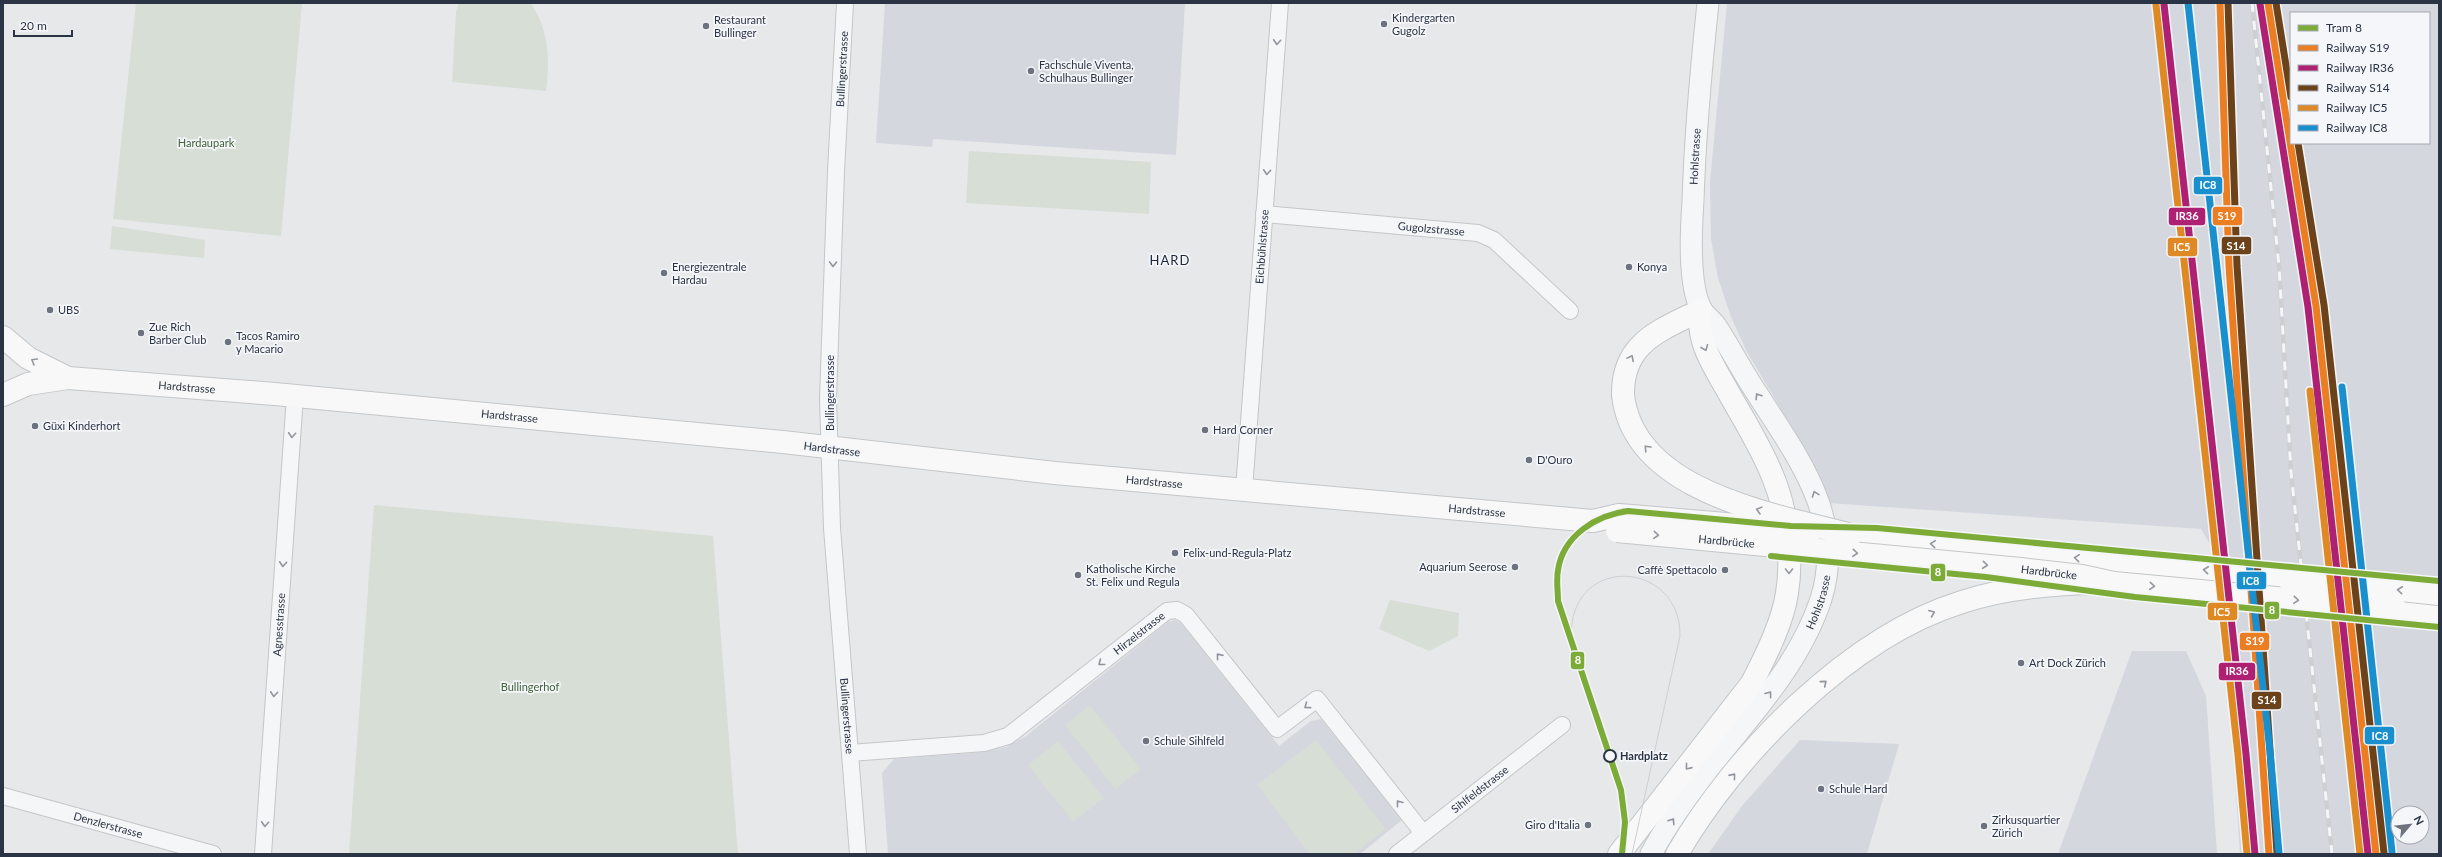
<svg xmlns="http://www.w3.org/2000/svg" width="2442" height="857" font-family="Lato,sans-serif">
<rect width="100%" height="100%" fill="#e6e8ea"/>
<g fill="#d4d7dd" fill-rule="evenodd">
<path d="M885,3H1185L1176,155L933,139L932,147L876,143Z"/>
<path d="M1727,3H2439V854H2240L2225,627L2217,556L2201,529L1828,503L1815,469L1797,436L1747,352L1731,317L1718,278L1711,239L1710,182ZM2291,13H2429V143H2291ZM2398,813H2422V837H2398Z"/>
<path d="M1175,620L1181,623L1279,746L1311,721L1321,719L1402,820L1360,854H888L882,773L894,759L985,752L1006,747L1026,736L1168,622Z"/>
<path d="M2132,651H2186L2206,696L2217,854H2058Z"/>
<path d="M1800,740L1899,744L1867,854H1708L1742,806Z"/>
</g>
<g fill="#d6ded6">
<path d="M136,3H302L281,236L113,219Z"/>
<path d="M459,3H531C549,31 550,59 546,91L452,82L456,12Z"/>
<path d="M969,151L1151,162L1149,214L966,203Z"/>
<path d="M112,226L205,240L204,258L110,249Z"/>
<path d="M374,505L713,536L738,854H349Z"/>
<path d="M1390,600L1459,613L1458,636L1429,651L1379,629Z"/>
<path d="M1090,705L1141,769L1115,789L1065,725Z"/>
<path d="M1316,740L1386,829L1354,854H1310L1257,785Z"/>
<path d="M1058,741L1104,798L1073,822L1028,765Z"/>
</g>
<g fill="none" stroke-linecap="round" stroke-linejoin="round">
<defs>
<g id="minor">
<path id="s1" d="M845,3L836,171L828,399L832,528L858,854"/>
<path id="s2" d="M1264,214L1478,233L1494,240L1570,311"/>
<path id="s3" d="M1244,490L1280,3"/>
<path id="s4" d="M850,753L984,743L1008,736L1167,611L1177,610L1186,615L1277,729L1317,699L1423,833"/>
<path id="s5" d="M3,796L213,854"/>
<path id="s6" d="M263,854L295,396"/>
<path id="s7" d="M1397,854L1562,725"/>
</g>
<g id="tertiary">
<path id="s8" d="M1651,854C1668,822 1690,792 1712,764C1753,713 1800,663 1821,599C1846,519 1798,458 1758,395C1743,373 1731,349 1716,326C1712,320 1704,315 1701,309C1688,283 1691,230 1693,201C1695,135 1701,69 1708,3"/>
</g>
<g id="secondary">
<path d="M3,337L28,358L68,378"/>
<path id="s9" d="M3,395L28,384L68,378L275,394L783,442L1055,473L1593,521L1619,515"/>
</g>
<g id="primary">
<path d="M1623,395C1622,342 1661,330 1701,310"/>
<path d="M1851,535L2287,578"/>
<path d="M2396,609L2439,613"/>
<path d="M1619,854L1752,683C1765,657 1783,622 1787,593C1793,557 1787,511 1773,477C1761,446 1742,417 1726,388C1712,363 1696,340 1701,310"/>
<path d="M1677,854C1735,754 1849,637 1962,602C2004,588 2049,584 2093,583"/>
</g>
</defs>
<use href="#minor" stroke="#c4c6c8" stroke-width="18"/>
<use href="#tertiary" stroke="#c4c6c8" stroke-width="23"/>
<use href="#secondary" stroke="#c4c6c8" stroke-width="24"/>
<use href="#primary" stroke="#c2c5c8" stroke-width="24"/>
<use href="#minor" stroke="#f5f6f7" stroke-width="16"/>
<use href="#tertiary" stroke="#f5f6f7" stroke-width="21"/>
<use href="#secondary" stroke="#f8f8f8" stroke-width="22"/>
<use href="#primary" stroke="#f8f8f8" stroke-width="22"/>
<path stroke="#cecfd2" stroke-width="1" d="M1582,677C1577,660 1569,641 1572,623C1582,554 1681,564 1680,636L1632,854"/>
<defs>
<path id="rail" d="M2252,3L2279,266L2291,472L2332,854"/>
</defs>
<use href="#rail" stroke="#cecfd2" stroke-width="4.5"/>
<use href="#rail" stroke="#f4f6f9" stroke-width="3" stroke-dasharray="9" stroke-linecap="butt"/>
<defs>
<g id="secondary-bridge">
<path d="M1619,515L1811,531"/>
<path id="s10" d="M1617,531L2021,569L2082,576L2114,583"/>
</g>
<g id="primary-bridge">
<path d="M1623,395C1634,493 1775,514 1851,535"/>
<path d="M2287,578L2439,594"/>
<path d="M2114,583L2396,609"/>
</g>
</defs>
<use href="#secondary-bridge" stroke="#c4c6c8" stroke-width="24" stroke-linecap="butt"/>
<use href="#primary-bridge" stroke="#c2c5c8" stroke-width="24" stroke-linecap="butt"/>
<use href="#secondary-bridge" stroke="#f8f8f8" stroke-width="22"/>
<use href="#primary-bridge" stroke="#f8f8f8" stroke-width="22"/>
<defs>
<g id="rail-1">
<path d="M2220,3L2229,266L2269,854"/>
<path d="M2268,3L2316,306L2376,854"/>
</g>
<g id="rail-2">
<path d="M2164,4L2246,754L2255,854"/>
<path d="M2260,4L2308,307L2368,854"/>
</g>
<g id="rail-3">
<path d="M2228,3L2237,266L2277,853"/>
<path d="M2276,3L2291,97"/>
<path d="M2298,143L2324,305L2384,853"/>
</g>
<g id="rail-4">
<path d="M2156,5L2238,755L2247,854"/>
<path d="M2310,391L2360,854"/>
</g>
<g id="rail-5">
<path d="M2188,3L2270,751L2279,853"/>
<path d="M2342,387L2392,852"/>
</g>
</defs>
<use href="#rail-1" stroke="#f4f6f9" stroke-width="10"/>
<use href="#rail-2" stroke="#f4f6f9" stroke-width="10"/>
<use href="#rail-3" stroke="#f4f6f9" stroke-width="10"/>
<use href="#rail-4" stroke="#f4f6f9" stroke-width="10"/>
<use href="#rail-5" stroke="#f4f6f9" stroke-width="10"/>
<use href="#rail-1" stroke="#eb7e22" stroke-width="7"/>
<use href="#rail-2" stroke="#ae2071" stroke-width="7"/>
<use href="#rail-3" stroke="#6c421b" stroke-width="7"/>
<use href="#rail-4" stroke="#de8924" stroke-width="7"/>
<use href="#rail-5" stroke="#1a8fce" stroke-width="7"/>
<defs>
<g id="tram-1">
<path d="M1771,556L1986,577L2135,597L2439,627"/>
<path d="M1622,854L1625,822L1621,790L1558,601C1558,591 1556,580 1558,570C1563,536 1596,515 1628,511L1791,526L1877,528L2439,581"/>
</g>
</defs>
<use href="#tram-1" stroke="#f4f6f9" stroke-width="9"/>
<use href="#tram-1" stroke="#7dab38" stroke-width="6"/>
</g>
<defs><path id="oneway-chevron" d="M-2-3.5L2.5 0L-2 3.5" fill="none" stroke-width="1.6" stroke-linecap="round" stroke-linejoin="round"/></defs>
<g stroke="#90959e">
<use href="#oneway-chevron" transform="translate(1277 42) rotate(94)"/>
<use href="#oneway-chevron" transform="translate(1267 172) rotate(94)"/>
<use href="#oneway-chevron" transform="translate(833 264) rotate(92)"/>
<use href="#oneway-chevron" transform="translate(1758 396) rotate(-123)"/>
<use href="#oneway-chevron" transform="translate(292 435) rotate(94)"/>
<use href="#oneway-chevron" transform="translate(1815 494) rotate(-110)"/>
<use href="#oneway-chevron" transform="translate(283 564) rotate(94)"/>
<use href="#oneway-chevron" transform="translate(1219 656) rotate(-129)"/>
<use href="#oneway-chevron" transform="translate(1101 663) rotate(142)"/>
<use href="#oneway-chevron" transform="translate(274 694) rotate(94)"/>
<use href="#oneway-chevron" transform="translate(1769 694) rotate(-53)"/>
<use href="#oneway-chevron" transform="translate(1307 706) rotate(144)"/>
<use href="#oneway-chevron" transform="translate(1399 803) rotate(-128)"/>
<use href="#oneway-chevron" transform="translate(1672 821) rotate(-57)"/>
<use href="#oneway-chevron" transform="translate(265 824) rotate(94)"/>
</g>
<g stroke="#92969e">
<use href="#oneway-chevron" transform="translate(1705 348) rotate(68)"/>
<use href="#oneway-chevron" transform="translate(1631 358) rotate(-62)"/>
<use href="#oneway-chevron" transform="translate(34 361) rotate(-150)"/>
<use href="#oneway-chevron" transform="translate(1647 448) rotate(-133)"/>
<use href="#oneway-chevron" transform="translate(1759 510) rotate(-165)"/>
<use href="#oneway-chevron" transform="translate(1656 535) rotate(5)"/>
<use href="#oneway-chevron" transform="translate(1933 544) rotate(-175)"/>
<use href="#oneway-chevron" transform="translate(1855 553) rotate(5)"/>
<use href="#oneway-chevron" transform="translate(2077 558) rotate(-175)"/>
<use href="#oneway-chevron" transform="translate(1985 565) rotate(6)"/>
<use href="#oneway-chevron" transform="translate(2206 570) rotate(-174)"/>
<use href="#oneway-chevron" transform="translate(1789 571) rotate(90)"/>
<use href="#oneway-chevron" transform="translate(2152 586) rotate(5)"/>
<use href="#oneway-chevron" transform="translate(2400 590) rotate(-174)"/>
<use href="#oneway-chevron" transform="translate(2296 600) rotate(5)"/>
<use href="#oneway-chevron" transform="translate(1932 613) rotate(-23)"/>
<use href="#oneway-chevron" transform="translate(1824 683) rotate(-40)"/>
<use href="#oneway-chevron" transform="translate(1688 767) rotate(129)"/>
<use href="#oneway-chevron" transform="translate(1733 776) rotate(-51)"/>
</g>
<g fill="#6c737f" stroke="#f4f6f9" stroke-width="1.5">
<circle cx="1384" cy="24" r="4"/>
<circle cx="706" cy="26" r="4"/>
<circle cx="1031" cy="71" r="4"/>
<circle cx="1629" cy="267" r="4"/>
<circle cx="664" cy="273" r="4"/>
<circle cx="50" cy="310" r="4"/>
<circle cx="141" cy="333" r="4"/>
<circle cx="228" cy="342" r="4"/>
<circle cx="35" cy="426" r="4"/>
<circle cx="1205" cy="430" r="4"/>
<circle cx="1529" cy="460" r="4"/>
<circle cx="1175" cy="553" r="4"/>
<circle cx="1515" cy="567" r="4"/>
<circle cx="1725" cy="570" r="4"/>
<circle cx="1078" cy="575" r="4"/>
<circle cx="2021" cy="663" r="4"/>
<circle cx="1146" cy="741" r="4"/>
<circle cx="1821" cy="789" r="4"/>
<circle cx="1588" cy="825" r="4"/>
<circle cx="1984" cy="826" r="4"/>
</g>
<circle fill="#f4f6f9" stroke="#2b3445" stroke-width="2" cx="1610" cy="756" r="6"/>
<g text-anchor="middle" stroke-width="3.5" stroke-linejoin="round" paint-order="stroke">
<g font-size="11" fill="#2b3445" stroke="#f4f6f9" text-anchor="start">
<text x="1392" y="22">Kindergarten<tspan x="1392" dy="13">Gugolz</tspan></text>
<text x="714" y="24">Restaurant<tspan x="714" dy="13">Bullinger</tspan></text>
<text x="1039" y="69">Fachschule Viventa,<tspan x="1039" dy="13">Schulhaus Bullinger</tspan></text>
<text x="672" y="271">Energiezentrale<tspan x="672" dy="13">Hardau</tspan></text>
<text x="1637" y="271">Konya</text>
<text x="58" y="314">UBS</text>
<text x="149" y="331">Zue Rich<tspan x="149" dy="13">Barber Club</tspan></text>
<text x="236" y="340">Tacos Ramiro<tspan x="236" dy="13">y Macario</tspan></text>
<text x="43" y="430">Güxi Kinderhort</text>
<text x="1213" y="434">Hard Corner</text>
<text x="1537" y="464">D'Ouro</text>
<text x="1183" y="557">Felix-und-Regula-Platz</text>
<text x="1507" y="571" text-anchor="end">Aquarium Seerose</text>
<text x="1086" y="573">Katholische Kirche<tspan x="1086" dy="13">St. Felix und Regula</tspan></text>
<text x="1717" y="574" text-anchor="end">Caffè Spettacolo</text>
<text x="2029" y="667">Art Dock Zürich</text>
<text x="1154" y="745">Schule Sihlfeld</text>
<text x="1829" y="793">Schule Hard</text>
<text x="1992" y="824">Zirkusquartier<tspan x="1992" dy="13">Zürich</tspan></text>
<text x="1580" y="829" text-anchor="end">Giro d'Italia</text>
</g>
<g font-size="11" fill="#2b3445" stroke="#f4f6f9">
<text transform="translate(842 69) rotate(-87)" y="4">Bullingerstrasse</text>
<text dy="4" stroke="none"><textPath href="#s8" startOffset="787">Hohlstrasse</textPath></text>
<text dy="4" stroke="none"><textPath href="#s2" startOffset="168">Gugolzstrasse</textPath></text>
<text dy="4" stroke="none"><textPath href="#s3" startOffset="244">Eichbühlstrasse</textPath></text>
<text dy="4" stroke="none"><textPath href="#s9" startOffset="187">Hardstrasse</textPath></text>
<text transform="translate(830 393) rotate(-90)" y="4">Bullingerstrasse</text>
<text dy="4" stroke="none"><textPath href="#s9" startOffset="511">Hardstrasse</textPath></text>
<text transform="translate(832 449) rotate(7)" y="4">Hardstrasse</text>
<text dy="4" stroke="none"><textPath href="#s9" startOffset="1159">Hardstrasse</textPath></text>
<text dy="4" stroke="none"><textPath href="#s9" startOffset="1483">Hardstrasse</textPath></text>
<text dy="4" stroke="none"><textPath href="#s10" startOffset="110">Hardbrücke</textPath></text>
<text dy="4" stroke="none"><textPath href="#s10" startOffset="434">Hardbrücke</textPath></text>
<text dy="4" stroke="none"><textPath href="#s8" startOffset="304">Hohlstrasse</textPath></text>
<text dy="4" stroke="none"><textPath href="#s6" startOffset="230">Agnesstrasse</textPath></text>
<text dy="4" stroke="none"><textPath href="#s4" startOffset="326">Hirzelstrasse</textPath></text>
<text dy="4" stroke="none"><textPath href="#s1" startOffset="714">Bullingerstrasse</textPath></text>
<text dy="4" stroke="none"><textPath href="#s7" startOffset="105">Sihlfeldstrasse</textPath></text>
<text dy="4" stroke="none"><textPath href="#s5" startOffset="109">Denzlerstrasse</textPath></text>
</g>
<g font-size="11" fill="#3f6138" stroke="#f4f6f9">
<text x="206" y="147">Hardaupark</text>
<text x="530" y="691">Bullingerhof</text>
</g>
<g font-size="11" font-weight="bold" fill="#2b3445" stroke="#f4f6f9" text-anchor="start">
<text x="1620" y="760">Hardplatz</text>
</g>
<g font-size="13" letter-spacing="1" fill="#1d2536" stroke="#f4f6f9">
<text x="1170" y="265">HARD</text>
</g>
</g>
<g stroke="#f4f6f9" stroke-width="1.5">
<rect x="2193" y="176" width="30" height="19" rx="4" fill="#1a8fce"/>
<rect x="2212" y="206" width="31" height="20" rx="4" fill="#eb7e22"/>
<rect x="2168" y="207" width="38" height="19" rx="4" fill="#ae2071"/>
<rect x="2221" y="236" width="31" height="19" rx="4" fill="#6c421b"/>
<rect x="2167" y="237" width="31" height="20" rx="4" fill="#de8924"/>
<rect x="1930" y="563" width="16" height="19" rx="4" fill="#7dab38"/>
<rect x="2236" y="571" width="31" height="19" rx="4" fill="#1a8fce"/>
<rect x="2264" y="601" width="16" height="19" rx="4" fill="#7dab38"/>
<rect x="2207" y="602" width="31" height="19" rx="4" fill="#de8924"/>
<rect x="2239" y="632" width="31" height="19" rx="4" fill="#eb7e22"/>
<rect x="1570" y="651" width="15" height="19" rx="4" fill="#7dab38"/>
<rect x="2218" y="662" width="38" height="19" rx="4" fill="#ae2071"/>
<rect x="2251" y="691" width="31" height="19" rx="4" fill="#6c421b"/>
<rect x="2364" y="726" width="31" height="19" rx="4" fill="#1a8fce"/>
</g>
<g font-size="11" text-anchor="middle" font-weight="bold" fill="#fff">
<text x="2208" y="189">IC8</text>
<text x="2227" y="220">S19</text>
<text x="2187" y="220">IR36</text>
<text x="2236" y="250">S14</text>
<text x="2182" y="251">IC5</text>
<text x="1938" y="576">8</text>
<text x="2251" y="585">IC8</text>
<text x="2272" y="614">8</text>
<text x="2222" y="616">IC5</text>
<text x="2255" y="645">S19</text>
<text x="1578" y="664">8</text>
<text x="2237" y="675">IR36</text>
<text x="2267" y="704">S14</text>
<text x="2380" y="740">IC8</text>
</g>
<rect width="2442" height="857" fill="none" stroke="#2b3445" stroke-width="8"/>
<rect x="2290" y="12" width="140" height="132" fill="#f4f6f9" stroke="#a4a8b1"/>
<rect x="2298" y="25" width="20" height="6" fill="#7dab38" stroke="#a4a8b1"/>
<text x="2326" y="32" font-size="12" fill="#2b3445">Tram 8</text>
<rect x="2298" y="45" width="20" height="6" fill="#eb7e22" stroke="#a4a8b1"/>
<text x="2326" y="52" font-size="12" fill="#2b3445">Railway S19</text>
<rect x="2298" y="65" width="20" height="6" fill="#ae2071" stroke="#a4a8b1"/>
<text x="2326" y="72" font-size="12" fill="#2b3445">Railway IR36</text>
<rect x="2298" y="85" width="20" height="6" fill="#6c421b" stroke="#a4a8b1"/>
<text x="2326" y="92" font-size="12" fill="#2b3445">Railway S14</text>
<rect x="2298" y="105" width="20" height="6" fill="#de8924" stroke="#a4a8b1"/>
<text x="2326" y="112" font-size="12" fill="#2b3445">Railway IC5</text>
<rect x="2298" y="125" width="20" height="6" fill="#1a8fce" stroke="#a4a8b1"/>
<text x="2326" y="132" font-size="12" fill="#2b3445">Railway IC8</text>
<g transform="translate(2410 825) rotate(62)"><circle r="19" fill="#f4f6f9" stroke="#a4a8b1"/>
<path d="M0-3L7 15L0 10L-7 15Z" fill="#6c737f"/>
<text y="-6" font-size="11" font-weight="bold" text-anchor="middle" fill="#2b3445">N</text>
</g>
<path d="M14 30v6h58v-6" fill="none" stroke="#2b3445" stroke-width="2"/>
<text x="20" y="30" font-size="12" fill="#2b3445" stroke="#f4f6f9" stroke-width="3" paint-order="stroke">20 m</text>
</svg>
